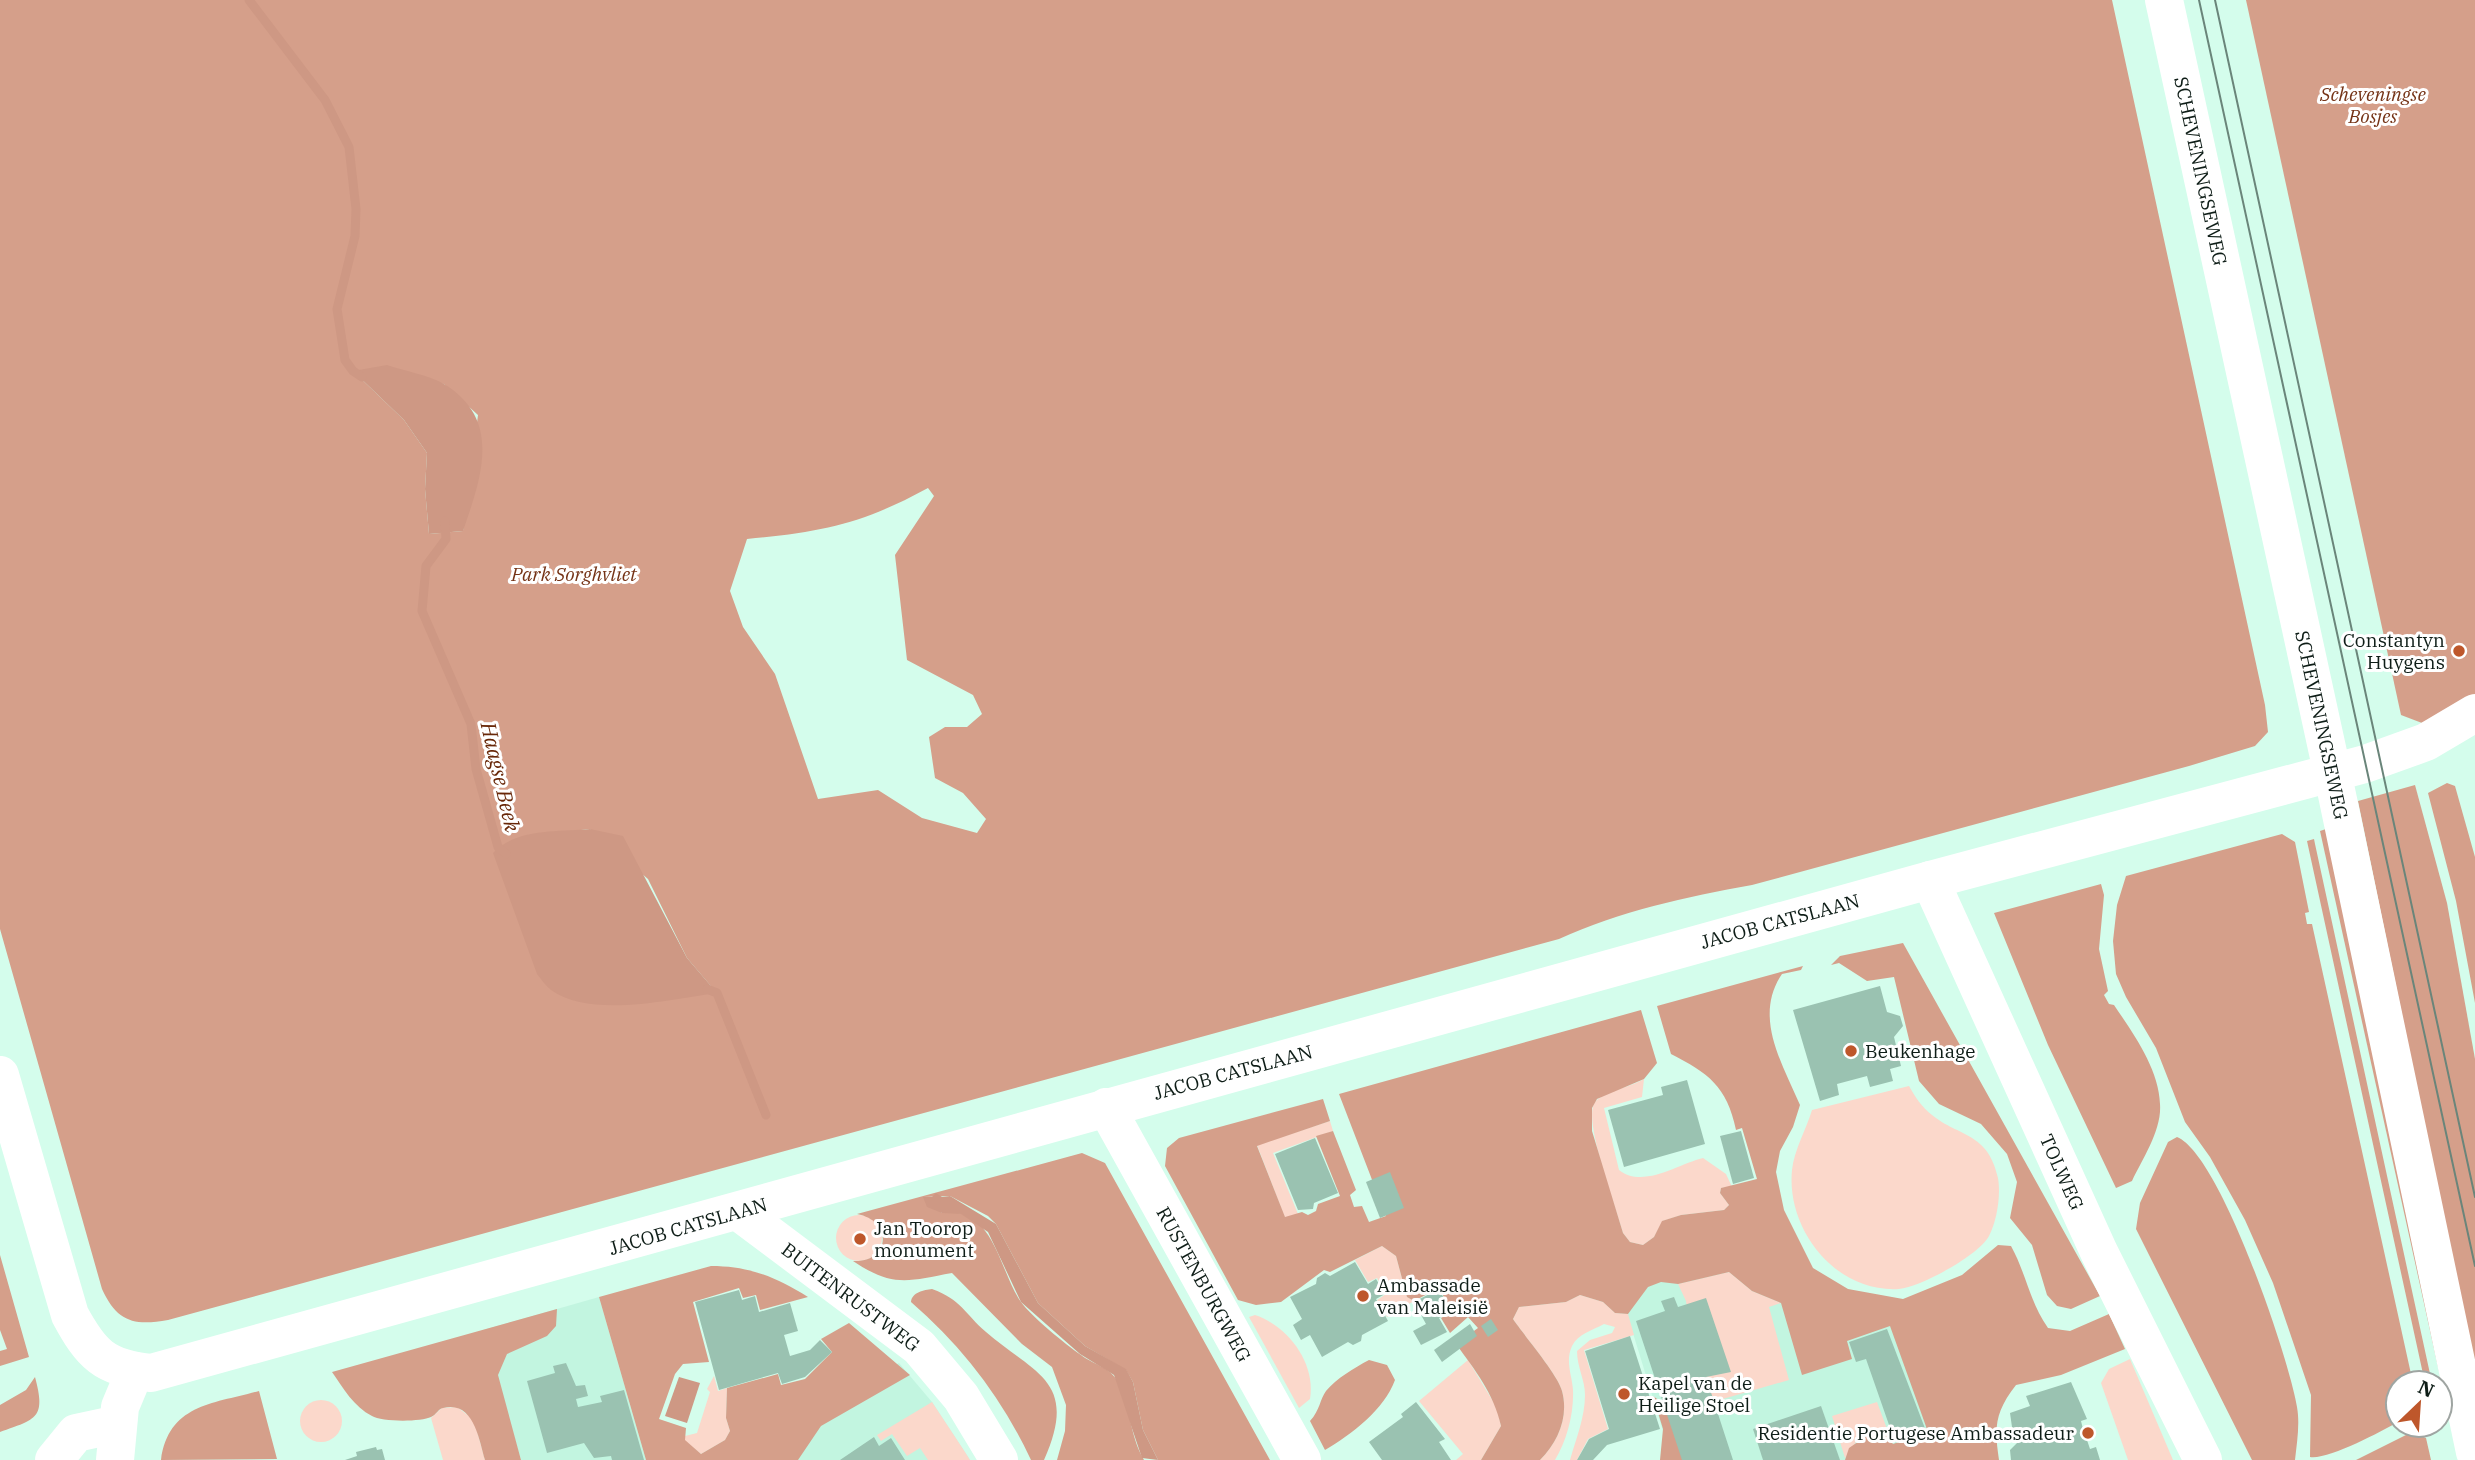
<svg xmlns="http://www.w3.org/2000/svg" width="2475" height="1460" font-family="'IBM Plex Serif',serif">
<rect width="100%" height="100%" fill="#d4fdec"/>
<g fill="#c2f5e0">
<path d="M1768,1216L1808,1343L1892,1315L1943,1460H1672L1612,1265Z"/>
<path d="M599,1297L646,1460H521L483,1330Z"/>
<path d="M899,1363L932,1402L970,1460H702Z"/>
</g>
<g fill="#fbd8cb">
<path d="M1644,1079L1642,1097L1604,1108L1619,1170C1643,1189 1678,1164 1703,1158L1726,1174L1732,1187L1721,1188L1720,1193L1729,1205L1724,1210L1681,1215L1663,1221L1654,1237L1643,1245L1630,1242L1623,1233C1617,1209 1582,1119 1595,1102C1605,1091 1631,1087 1644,1079Z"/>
<path d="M1909,1086C1915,1097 1922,1107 1932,1115C1959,1137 1988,1132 1998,1178C2001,1195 1997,1221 1989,1236C1979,1255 1921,1287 1899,1289C1836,1293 1786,1230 1792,1170C1794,1150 1806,1130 1812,1110Z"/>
<path d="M1330,1121L1333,1131L1273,1153L1298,1214L1285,1218L1257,1145Z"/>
<circle cx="859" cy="1238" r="23"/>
<path d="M1382,1246L1396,1256L1407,1297L1414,1301L1387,1317L1377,1300L1386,1294L1377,1278L1368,1282L1355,1260Z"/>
<path d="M1729,1272L1752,1291L1781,1303L1769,1307L1789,1380L1702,1405L1686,1301L1678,1284Z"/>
<path d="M1580,1295L1603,1302L1615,1313L1628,1314L1634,1335L1584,1350L1608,1429L1588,1439L1577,1460H1570C1576,1439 1585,1417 1585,1395C1585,1380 1577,1367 1577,1351L1590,1340L1612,1333L1615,1327L1604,1324C1593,1330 1578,1334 1572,1346C1565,1361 1572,1375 1573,1390C1574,1413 1567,1440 1555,1460H1540C1558,1442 1569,1417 1562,1391C1559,1376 1523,1334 1513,1319L1519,1307L1566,1302Z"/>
<path d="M1255,1315C1288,1326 1316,1363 1310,1399L1299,1408L1249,1317Z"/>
<path d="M2130,1359L2173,1460H2128L2101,1383L2109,1369Z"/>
<path d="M1468,1360L1497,1408L1501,1426L1481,1460H1456L1463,1454L1419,1401Z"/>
<path d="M714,1376L718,1391L727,1388L726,1418L730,1431L725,1440L701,1454L685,1441V1436L697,1433L710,1392L707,1389Z"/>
<circle cx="321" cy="1421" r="21"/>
<path d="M932,1402L965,1452L970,1460H928L920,1448L907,1456L892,1434L881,1441L877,1435Z"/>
<path d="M1877,1402L1893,1445L1871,1433L1858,1439L1845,1458L1832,1416Z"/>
<path d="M457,1407L474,1420L485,1460H443L431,1418L442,1408Z"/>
</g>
<g fill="#d59f8a" fill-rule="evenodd">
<path d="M0,0H2112L2265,705L2268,732L2255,746L2189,766L1752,885C1686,897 1620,911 1559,939L168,1320C134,1326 117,1322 102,1289L0,929ZM353,371L444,384L478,415L463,531L429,534L425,489L427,453L404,420ZM928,488L934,496L895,555L907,660L973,695L982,714L967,727H945L929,737L935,778L963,793L986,819L977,833L922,818L878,790L818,799L775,674L743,627L730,591L747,539C822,532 862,524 928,488ZM590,829L648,879L687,958L716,992L563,832Z"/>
<path d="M2246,0H2475V700L2422,723L2401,715Z"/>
<path d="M2447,783L2455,786L2475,857V1003L2456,901L2428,793Z"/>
<path d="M2415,785L2447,903L2475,1059V1370L2358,801Z"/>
<path d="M2326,829L2442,1385L2320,831Z"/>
<path d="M2282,834L2295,842L2309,912L2305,913L2307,924H2312L2413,1383H2398V1422C2380,1432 2328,1460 2310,1457L2311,1395L2273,1283L2245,1220L2210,1157L2185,1122L2156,1048L2126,997L2116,974L2113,941L2117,905L2126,876Z"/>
<path d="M2314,839L2315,844L2432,1383H2425L2307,841Z"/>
<path d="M2101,884L2104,895L2099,949L2108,991L2104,995L2109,1004L2114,1005C2133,1033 2159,1069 2160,1104C2162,1130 2143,1158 2132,1181L2116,1188L2048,1045L1994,913Z"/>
<path d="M1903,943L2100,1296L2071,1309L2057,1306L2047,1295L2032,1245L2010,1218L2017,1182L2007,1154L1981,1124L1939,1104L1919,1081L1894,977L1867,981L1839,963L1831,965L1840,956Z"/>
<path d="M1803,966L1801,970L1782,974C1753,1017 1782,1063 1800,1105L1793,1127L1780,1151L1776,1172L1784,1210L1813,1268L1848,1289L1903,1299L1962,1275L1998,1245L2011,1246C2026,1273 2030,1303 2048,1328L2070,1331L2109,1314L2125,1349L2061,1375L2016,1385C1995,1412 1994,1427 1999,1460H1845L1849,1448L1871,1433L1885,1435L1893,1444L1928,1432L1890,1326L1847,1341L1852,1359L1802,1375L1781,1303L1752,1291L1729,1272L1678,1284L1661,1282L1648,1287L1628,1314L1615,1313L1603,1302L1580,1295L1566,1302L1519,1307L1513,1319C1523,1334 1559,1376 1562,1391C1569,1417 1558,1442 1540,1460H1481L1501,1426C1494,1394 1475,1370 1456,1344L1478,1328L1468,1317L1450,1333L1441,1318L1452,1312L1439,1288L1414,1301L1407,1297L1396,1256L1382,1246L1330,1272L1324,1270L1281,1302L1256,1305L1238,1300L1165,1166L1167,1148L1179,1138L1323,1099L1330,1121L1257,1146L1285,1217L1302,1212L1308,1215L1316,1211L1318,1204L1340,1196L1316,1136L1333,1131L1356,1190L1350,1195L1354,1207L1362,1206L1369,1222L1386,1216L1339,1094L1641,1010L1657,1063L1644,1079L1597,1099L1592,1108V1131L1623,1233L1630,1242L1643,1245L1654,1237L1662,1221L1681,1215L1724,1210L1729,1205L1720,1193L1721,1188L1757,1179L1742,1128L1736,1130C1727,1086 1708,1073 1671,1054L1657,1006Z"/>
<path d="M2177,1137C2220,1154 2289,1358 2297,1407C2300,1424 2297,1442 2295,1460H2252L2136,1229L2140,1203L2168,1142Z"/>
<path d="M1082,1153L1105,1163L1270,1460H1158L1143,1430L1133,1382L1126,1370L1085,1346L1038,1303L996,1224L988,1216L950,1196L924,1197L942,1213C994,1205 999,1271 1021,1302C1032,1317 1065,1344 1081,1355C1091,1363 1110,1368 1116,1379C1131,1404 1129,1435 1144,1460H1057L1065,1431L1066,1405L1052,1367L1022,1344L952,1273C908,1281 893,1288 853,1261C890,1263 894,1221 857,1214Z"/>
<path d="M0,1255L29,1357L0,1366V1351L7,1349L0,1330Z"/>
<path d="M711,1266C749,1266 776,1277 808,1297L760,1310L756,1295L743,1298L739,1288L693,1302L709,1362L683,1364L675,1374L659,1419L686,1428L685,1440L701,1454L725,1440L730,1431L726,1418L727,1388L778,1374L781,1385L805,1379L832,1352L821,1339L849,1323L910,1375L821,1426L798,1460H646L599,1297Z"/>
<path d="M932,1289C962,1300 964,1313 986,1332C1036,1375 1079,1381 1044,1460H1031C1002,1398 962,1346 911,1302C912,1292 924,1290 932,1289Z"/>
<path d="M557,1309L556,1326L547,1336L507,1354L498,1375L521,1460H485C479,1440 474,1400 443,1408C438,1409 436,1415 431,1417C421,1422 381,1422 372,1416C354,1407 343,1388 332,1372Z"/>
<path d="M1369,1360L1387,1365L1395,1380C1384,1410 1352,1434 1325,1450L1310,1421C1320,1410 1320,1399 1326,1391C1337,1378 1354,1368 1369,1360Z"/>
<path d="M35,1377C46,1418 37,1419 0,1432V1405L26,1390Z"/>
<path d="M259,1391L277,1459L161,1460C169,1404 213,1404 259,1391Z"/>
<path d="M1653,1396L1675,1412L1714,1460H1660L1663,1429Z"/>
<path d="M2412,1432L2426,1438L2431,1460H2356Z"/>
</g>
<g fill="#ce9884">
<path d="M387,365C405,371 428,375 444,384C503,420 481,478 463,531L429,534L425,489L427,453L404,420L353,371Z"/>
<path d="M590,829L623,836L687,958L717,993C671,999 592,1019 551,990C546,986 541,979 537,974L493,853C516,828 559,832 590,829Z"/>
<path d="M936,1193L942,1197L950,1196L996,1224L1038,1303L1085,1346L1126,1369L1133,1382L1143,1430L1158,1460L1142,1458L1114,1375L1080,1354L1021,1302L988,1232L961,1214L942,1213L927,1207L923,1197H932Z"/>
<path d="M679,1377L700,1383L687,1423L665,1416Z"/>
</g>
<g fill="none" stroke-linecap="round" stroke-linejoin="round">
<g stroke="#ce9884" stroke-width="9">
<path d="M249,0L325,100L349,147L356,209L355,236L337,309L345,360L353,371L362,377"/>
<path d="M445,521L446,539L426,566L422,611L471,724L476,769L498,847L506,854"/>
<path d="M707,989L717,993L766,1115"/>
</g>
</g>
<g fill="#9ac2b1">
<path d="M1880,986L1887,1012L1900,1016L1903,1026L1894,1037L1901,1066L1890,1069L1893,1081L1870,1087L1867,1076L1837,1084L1839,1095L1820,1101L1793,1010Z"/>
<path d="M1687,1080L1705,1144L1624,1167L1608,1110L1663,1095L1661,1087Z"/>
<path d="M1741,1131L1754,1178L1733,1184L1720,1136Z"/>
<path d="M1315,1138L1338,1193L1314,1203L1313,1209L1298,1210L1275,1154Z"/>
<path d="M1390,1172L1404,1208L1380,1218L1366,1182Z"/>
<path d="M1355,1262L1368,1284L1376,1279L1385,1294L1376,1299L1388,1321L1362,1335L1361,1341L1353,1345L1348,1342L1322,1357L1310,1335L1301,1340L1293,1325L1302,1319L1290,1297L1316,1284L1317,1278L1325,1273L1330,1276Z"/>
<path d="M1439,1289L1451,1312L1439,1318L1447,1332L1421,1345L1413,1331L1426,1324L1414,1302Z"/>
<path d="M739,1290L742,1300L755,1296L759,1312L790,1303L798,1331L784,1335L790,1356L810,1350L820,1340L832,1352L805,1377L782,1384L778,1373L719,1390L695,1302Z"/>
<path d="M1674,1297L1678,1307L1706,1298L1731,1372L1706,1377L1733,1460H1682L1636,1321L1665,1311L1661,1301Z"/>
<path d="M1491,1319L1498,1330L1488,1337L1481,1326Z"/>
<path d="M1470,1324L1477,1336L1442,1362L1434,1350Z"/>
<path d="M1887,1329L1926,1431L1895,1442L1866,1359L1856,1362L1849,1342Z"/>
<path d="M1630,1336L1660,1429L1607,1445L1593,1460H1577L1589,1439L1609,1429L1585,1351Z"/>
<path d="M566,1363L576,1386L585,1385L588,1396L576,1399L578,1407L602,1402L600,1396L624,1390L644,1460H612L611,1456L594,1458L584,1443L547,1453L527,1381L555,1373L553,1366Z"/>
<path d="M2071,1382L2087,1419L2081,1421L2083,1429L2089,1427L2093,1439L2087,1440L2090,1449L2096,1447L2100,1460H2011L2010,1450L2020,1440L2013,1434L2010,1413L2030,1406L2026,1396Z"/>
<path d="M1416,1402L1445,1439L1439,1442L1451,1460H1382L1369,1442L1403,1417L1401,1414Z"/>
<path d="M1821,1406L1840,1460H1763L1753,1429Z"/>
<path d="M874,1437L879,1446L891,1438L905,1460H840Z"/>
<path d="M376,1447L377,1450L382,1449L385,1460H345L357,1456L356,1452Z"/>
</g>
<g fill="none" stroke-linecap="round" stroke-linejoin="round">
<g stroke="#fff" stroke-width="38">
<path d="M2164,0L2332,771L2475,1452"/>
<path d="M1930,880L2099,1252L2203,1460"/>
<path d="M0,1075L70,1315C91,1354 104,1368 151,1373L1930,880L2365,764L2426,742L2475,713"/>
<path d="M1106,1107L1302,1460"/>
<path d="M739,1212L919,1347L961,1397L999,1460"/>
<path d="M54,1460L76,1433L118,1424"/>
<path d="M115,1460L120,1407L135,1371"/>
</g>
<g stroke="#6a857a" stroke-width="2">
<path d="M2199,0L2475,1266"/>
<path d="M2215,0L2475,1197"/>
</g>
</g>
<g fill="#be572b" stroke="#fff" stroke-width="2.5">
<circle cx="2459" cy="651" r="7"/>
<circle cx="1851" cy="1051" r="7"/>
<circle cx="860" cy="1239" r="7"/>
<circle cx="1363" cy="1296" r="7"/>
<circle cx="1624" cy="1394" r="7"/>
<circle cx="2088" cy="1433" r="7"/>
</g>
<g text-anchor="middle" stroke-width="6" stroke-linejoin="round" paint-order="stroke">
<g font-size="19" font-style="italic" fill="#753316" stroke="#fff">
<text x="2373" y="101">Scheveningse<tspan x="2373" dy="22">Bosjes</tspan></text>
<text x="574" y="581">Park Sorghvliet</text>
</g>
<g font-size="19" fill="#0e1d17" stroke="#fff">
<text transform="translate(2201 171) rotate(78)" y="7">SCHEVENINGSEWEG</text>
<text transform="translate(2322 725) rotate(78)" y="7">SCHEVENINGSEWEG</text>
<text transform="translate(1780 921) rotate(-15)" y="7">JACOB CATSLAAN</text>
<text transform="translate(1233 1072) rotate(-15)" y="7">JACOB CATSLAAN</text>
<text transform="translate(2062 1172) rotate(66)" y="7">TOLWEG</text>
<text transform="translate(688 1226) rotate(-16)" y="7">JACOB CATSLAAN</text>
<text transform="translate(1204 1284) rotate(61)" y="7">RUSTENBURGWEG</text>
<text transform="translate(851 1297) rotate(37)" y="7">BUITENRUSTWEG</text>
</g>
<g font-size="19" fill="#0e1d17" stroke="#fff" text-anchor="start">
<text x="2445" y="647" text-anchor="end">Constantyn<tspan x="2445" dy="22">Huygens</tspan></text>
<text x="1865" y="1058">Beukenhage</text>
<text x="874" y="1235">Jan Toorop<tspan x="874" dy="22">monument</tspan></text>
<text x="1377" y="1292">Ambassade<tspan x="1377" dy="22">van Maleisië</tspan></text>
<text x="1638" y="1390">Kapel van de<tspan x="1638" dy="22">Heilige Stoel</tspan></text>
<text x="2074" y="1440" text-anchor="end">Residentie Portugese Ambassadeur</text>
</g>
<g font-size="21" font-style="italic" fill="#682708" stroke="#fff">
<text transform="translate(500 777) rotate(77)" y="7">Haagse Beek</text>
</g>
</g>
<g transform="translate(2419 1404) rotate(25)"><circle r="33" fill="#ffffff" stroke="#9fa5a2" stroke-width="2"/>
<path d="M0-5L12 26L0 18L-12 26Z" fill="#be572b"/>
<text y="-10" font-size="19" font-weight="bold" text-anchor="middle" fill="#0e1d17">N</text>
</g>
</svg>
